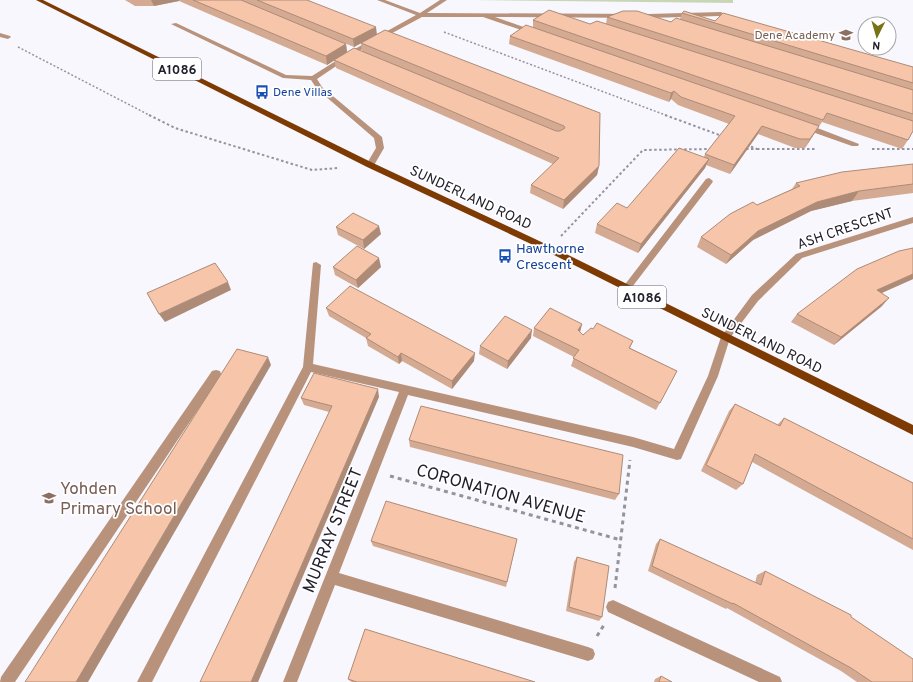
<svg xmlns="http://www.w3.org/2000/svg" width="913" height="682" font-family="Overpass,sans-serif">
<rect width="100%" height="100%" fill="#f8f7fe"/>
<path fill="#c9d6b6" d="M475,0H733V3Z"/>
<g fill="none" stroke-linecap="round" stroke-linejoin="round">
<g stroke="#95939d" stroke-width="1.5" stroke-dasharray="2 2" stroke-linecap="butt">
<path d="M444,32L668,116"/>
<path d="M18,47L151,116"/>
</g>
<g stroke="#95939d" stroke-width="2" stroke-dasharray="2.5 2.5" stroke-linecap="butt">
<path d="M149,115L175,128L312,170L338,168"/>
<path d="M665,115L722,136"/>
<path d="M746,149H757L747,145"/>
<path d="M757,149H817"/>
<path d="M872,149H913"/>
<path d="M561,236L643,150L711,149"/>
</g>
<g stroke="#95939d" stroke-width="3" stroke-dasharray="4 4" stroke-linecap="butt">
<path d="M390,476L621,540"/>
<path d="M615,588L630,460"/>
<path d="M597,636L604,625"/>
</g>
<g fill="#b8927b" fill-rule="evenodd">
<path d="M377,0H385L420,13L440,0H447L427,13L648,14L721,12L724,14L721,16L648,18L495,17L535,31L536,32L533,34L483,17H422L357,52L317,79L322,87L382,137L384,148L373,167H370L366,165L376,148L374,138L317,89L311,80L283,78L171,24L176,23L286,75L312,76L353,50L416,15Z"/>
<path d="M0,33L10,36L11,37L8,39L0,37Z"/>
<path d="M801,124H807L859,144L858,146H852L801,128Z"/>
<path d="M709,178L713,181L712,183L629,291H623L621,289L623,287L706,179Z"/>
<path d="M913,217V223L802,258L758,301L730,338L718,376L681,459L677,460L633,447L408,395L339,573L588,647L593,649L595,654L593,659L588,661L335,585L297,682H283L399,392L311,372L152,682H137L303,367L313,263L316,262L321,265L313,364L633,437L674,449L708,376L721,337L752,295L796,254Z"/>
<path d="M216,370L220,371L221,374L220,377L15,682H0L1,677L212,371Z"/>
<path d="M613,600L780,677L782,682H759L608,612L606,607L608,602Z"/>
</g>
<path fill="#7d3b03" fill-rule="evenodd" d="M36,0H43L373,163L552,247L913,425V435L546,251L367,167Z"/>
</g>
<g fill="#d4aa92" fill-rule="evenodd">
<path d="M125,0H307L377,34L600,113L599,166L597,175L563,209L530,193L531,185L553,164L336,68L334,60L341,56L327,65L179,1L154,6H135ZM315,31L354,47L361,43L362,51L347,52L346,44Z"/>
<path d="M682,13L913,67V131L908,140L902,149L822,122L818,128L805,148H795L758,134L730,174L706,165L705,168L638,253L595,233L597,224L627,208L704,157L705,154L729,124L678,105L671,99L669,102L509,44L510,36L533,27V20L590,24H606L607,17L671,22L680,19Z"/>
<path d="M913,164V193L852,201L811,211L753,240L726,264L697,247L701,237L757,205L792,189L796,183Z"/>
<path d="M336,227L381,234L364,249L338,235Z"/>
<path d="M913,248V279L882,293V306L834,345L791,322L797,314Z"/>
<path d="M333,267H381L358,288L335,275Z"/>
<path d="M326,308L474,361L452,389L402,361L399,364L368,346L366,338L329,316Z"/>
<path d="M582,324L580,332L583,335L593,329L633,341L630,348L677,371L656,410L571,366L574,357L533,336L534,328Z"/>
<path d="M531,338L507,369L479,354L480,346Z"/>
<path d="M379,397L329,412L304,405L301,398Z"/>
<path d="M735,404L777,425L784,418L913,483V550L752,462L743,484L736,490L701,471L729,411Z"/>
<path d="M409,440L619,494L615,500L410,447Z"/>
<path d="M517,539L506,587L373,546L371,541Z"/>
<path d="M660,539L755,583L757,575L765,571L851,617L913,682H857L841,671L727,608L726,609L648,571L656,544Z"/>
<path d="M577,557L602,617L599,621L566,611L574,562Z"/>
<path d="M661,676L672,682H654L655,679Z"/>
<path d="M348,679L535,682H352L350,681Z"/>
</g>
<g fill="#ad8b77">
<path d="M151,0H179V1L154,6Z"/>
<path d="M376,27L377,35L354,47L353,39Z"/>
<path d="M346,44L347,52L327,65L326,56Z"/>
<path d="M674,91L671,99L669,102L671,93Z"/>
<path d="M762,126L758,134L730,174L734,165Z"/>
<path d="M819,126L814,134L805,148L810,139Z"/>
<path d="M709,159L705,168L638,253L641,244Z"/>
<path d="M599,166L597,175L563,209L564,200Z"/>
<path d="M859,191L852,201L811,211L753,240L726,264L731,255L758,231L817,202Z"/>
<path d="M379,226L381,234L364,249L363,240Z"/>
<path d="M379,258L381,267L358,288L356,280Z"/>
<path d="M913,274V279L870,298L877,290Z"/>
<path d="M228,282L231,290L165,322L159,314Z"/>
<path d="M889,298L882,306L834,345L841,337Z"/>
<path d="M582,324L580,332L578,330Z"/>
<path d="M532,330L531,338L507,369L508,361Z"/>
<path d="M401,353L402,361L399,364L398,357Z"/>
<path d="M475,353L474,361L452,389V381Z"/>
<path d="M268,357L271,365L88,682H76Z"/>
<path d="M378,389L379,397L258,682H251Z"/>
</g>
<g fill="#f7c6aa" stroke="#ad8b77">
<path d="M193,0H241L346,44L326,56Z"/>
<path d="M257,0H307L376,27L353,39Z"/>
<path d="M549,10L590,24L597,21L913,121V131L908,140L827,113L823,120L533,20Z"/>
<path d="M623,11H637L671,22L676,18L913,90V114L607,17Z"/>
<path d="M684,11L715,21L723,13L913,67V83L682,13Z"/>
<path d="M526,25L819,126L810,139H800L762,126L734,165L705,154L735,116L681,97L674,91L671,93L510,36Z"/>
<path d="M385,30L600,113L599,166L564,200L531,185L559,158L334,60L354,48L556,131H560L565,128L564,126L361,43Z"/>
<path d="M679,148L709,159L641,244L597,224L617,203L627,208Z"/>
<path d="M913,164V184L859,191L817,202L758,231L731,255L701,237L730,214L753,202L757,205L800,186L796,183L842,172Z"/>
<path d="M353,213L379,226L363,240L336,227Z"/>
<path d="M357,246L379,258L356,280L333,267Z"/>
<path d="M913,248V274L877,290L889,298L841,337L797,314L857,269L899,251Z"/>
<path d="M215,263L228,282L159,314L147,293Z"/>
<path d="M350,286L475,353L452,381L401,353L398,357L366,338L371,334L326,308Z"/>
<path d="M550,308L582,324L578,330L583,335L591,328L593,329L597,323L633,341L629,348L677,371L660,403L573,358L579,350L534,328Z"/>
<path d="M505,316L532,330L508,361L480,346Z"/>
<path d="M237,349L268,357L76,682H25Z"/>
<path d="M314,373L378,389L251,682H200L332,406L301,398Z"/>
<path d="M735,404L780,426L784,418L913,483V539L755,454L743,484L706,465Z"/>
<path d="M421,406L623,455L619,494L409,440Z"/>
<path d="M386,501L517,539L507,582L371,541Z"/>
<path d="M660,539L761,585L765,571L851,615V617L913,659V682H872L851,668L733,603V604L652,566Z"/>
<path d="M577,557L609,566L602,617L569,607Z"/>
<path d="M365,629L535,682H357L348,679Z"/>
<path d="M661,676L672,682H659Z"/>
</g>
<defs>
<symbol id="school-bare" viewBox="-9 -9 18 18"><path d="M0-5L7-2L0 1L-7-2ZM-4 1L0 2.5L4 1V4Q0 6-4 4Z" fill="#8d6e63" stroke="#fff" stroke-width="2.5" paint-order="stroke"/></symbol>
<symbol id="bus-bare" viewBox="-9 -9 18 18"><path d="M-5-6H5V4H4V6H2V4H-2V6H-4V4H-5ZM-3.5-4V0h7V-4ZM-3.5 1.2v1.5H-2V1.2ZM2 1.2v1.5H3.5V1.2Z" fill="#1a4fb4" stroke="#fff" stroke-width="2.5" paint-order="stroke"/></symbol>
</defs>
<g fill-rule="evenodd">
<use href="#school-bare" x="836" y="25" width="20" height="20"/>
<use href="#bus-bare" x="252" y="82" width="20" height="20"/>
<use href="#bus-bare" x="495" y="246" width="20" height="20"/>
<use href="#school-bare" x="39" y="488" width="20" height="20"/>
</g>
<g text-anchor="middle" stroke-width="3.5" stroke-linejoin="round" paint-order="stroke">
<g font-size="12" fill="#785e54" stroke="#fff" text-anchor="end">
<text x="835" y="39">Dene Academy</text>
</g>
<g font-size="12" fill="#164399" stroke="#fff" text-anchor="start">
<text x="273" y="96">Dene Villas</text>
</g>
<g fill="#fff" stroke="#64636b" stroke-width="1">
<rect x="153" y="58" width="48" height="22" rx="3"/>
<rect x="618" y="286" width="48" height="22" rx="3"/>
</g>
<g font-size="13" font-weight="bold" fill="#22202c">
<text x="177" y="74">A1086</text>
<text x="642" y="302">A1086</text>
</g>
<g font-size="14" fill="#22202c" stroke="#fff">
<text transform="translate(471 197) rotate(25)" y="5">SUNDERLAND ROAD</text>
<text transform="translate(845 228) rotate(-19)" y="5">ASH CRESCENT</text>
<text transform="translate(762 340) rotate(26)" y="5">SUNDERLAND ROAD</text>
</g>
<g font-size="14" fill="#164399" stroke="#fff" text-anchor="start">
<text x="516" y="253">Hawthorne<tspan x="516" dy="16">Crescent</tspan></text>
</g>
<g font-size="17" fill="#785e54" stroke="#fff" text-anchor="start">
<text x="60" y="494">Yohden<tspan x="60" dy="20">Primary School</tspan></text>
</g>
<g font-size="17" fill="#22202c" stroke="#fff">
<text transform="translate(501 493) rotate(16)" y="6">CORONATION AVENUE</text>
<text transform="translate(332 530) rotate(-68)" y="6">MURRAY STREET</text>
</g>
</g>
<g transform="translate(877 36) rotate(185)"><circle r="19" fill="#ffffff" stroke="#a7a6ab"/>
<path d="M0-3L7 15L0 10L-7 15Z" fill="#767215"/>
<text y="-6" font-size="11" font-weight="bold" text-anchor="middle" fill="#22202c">N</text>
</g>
</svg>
